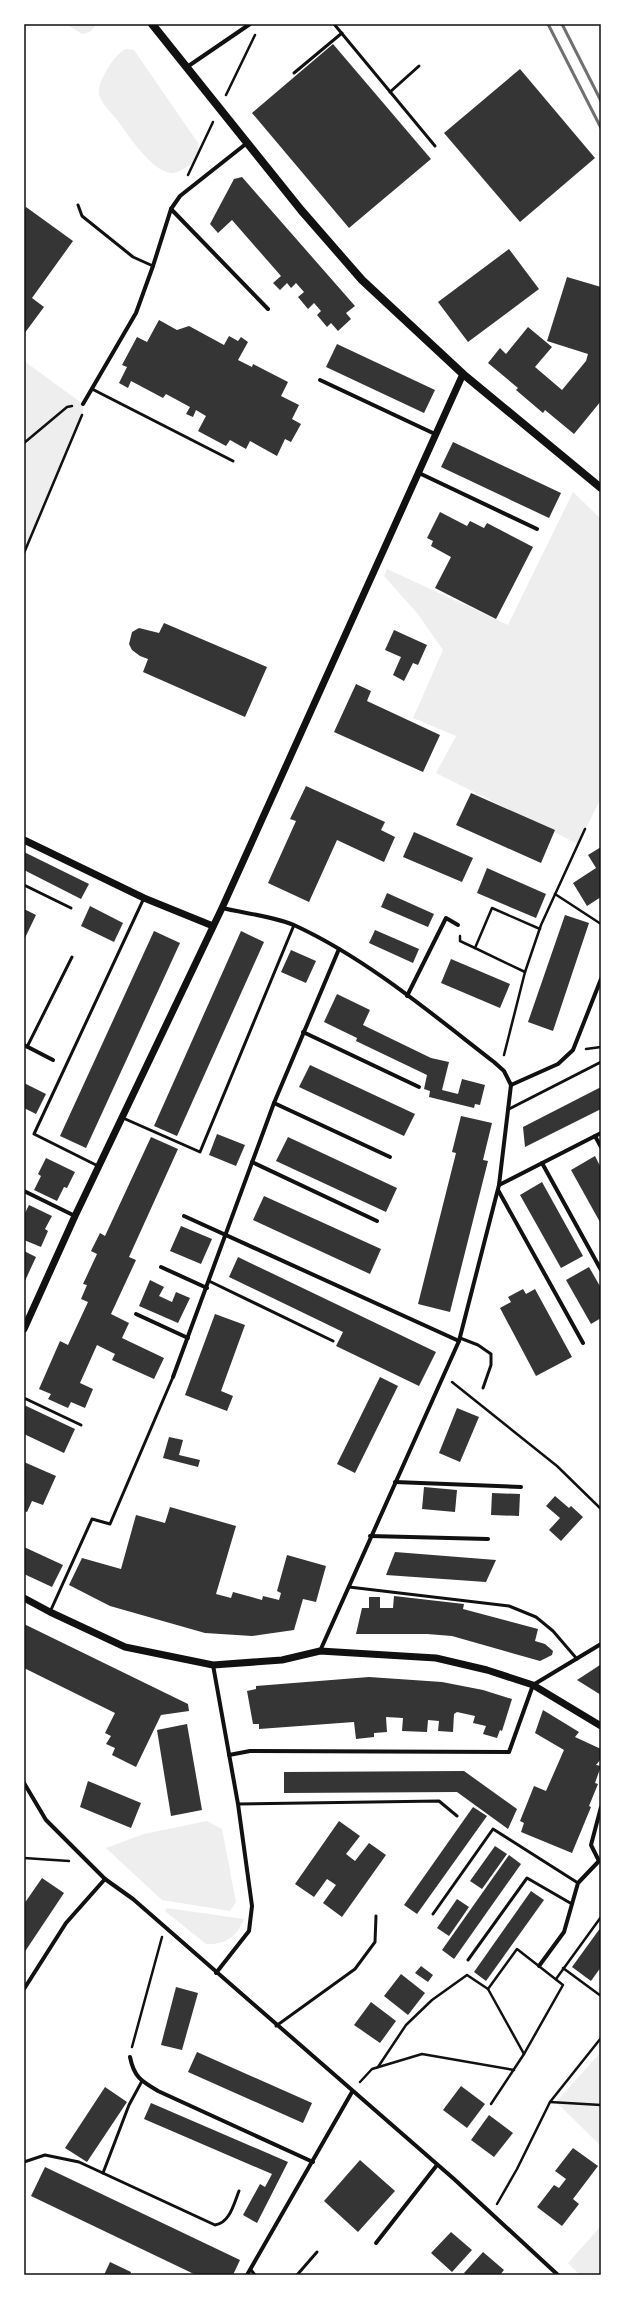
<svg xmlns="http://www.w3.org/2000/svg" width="625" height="2299" font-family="Bitter,serif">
<rect width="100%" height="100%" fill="#fff"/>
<g fill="#eee">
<path d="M66,24H97L90,32L82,34Z"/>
<path d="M126,49L134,50L198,143L199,153L196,161C190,165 179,173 172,173C153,173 128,135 118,121C112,113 101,104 99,94C97,82 115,53 126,49Z"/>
<path d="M24,361L83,404V412L24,553Z"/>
<path d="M573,492L601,519V798L578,844L436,773L456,736L413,718L443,650L417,613L384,576L387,569L508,625Z"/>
<path d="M207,1821L222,1829L236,1902L230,1911L162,1900L106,1848L144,1834Z"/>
<path d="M167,1908L244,1919C237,1937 225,1945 206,1944L165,1911Z"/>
<path d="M601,2052V2146L556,2102Z"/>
<path d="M601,2226V2275H580L568,2263Z"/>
</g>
<g fill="#353535">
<path d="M333,44L431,159L349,228L252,113Z"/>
<path d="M520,69L595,158L520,222L444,133Z"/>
<path d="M242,177L355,306L346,313L351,319L338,331L331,323L327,327L317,315L321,311L314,303L308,309L298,297L304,292L296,283L291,288L287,283L280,290L273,283L281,276L232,220L218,233L210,224L234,179Z"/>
<path d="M26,207L73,241L32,298L44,307L24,334V211Z"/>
<path d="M509,249L539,289L468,342L438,302Z"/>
<path d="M567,277L601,287V401L574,434L545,410L543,413L516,390L518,388L488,363L500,348L506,354L528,327L552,347L535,367L562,390L586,361L588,354L547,341Z"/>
<path d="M159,320L177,330L189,326L224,345L229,336L238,341L241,337L248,342L238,360L252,367L253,364L288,382L281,396L299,405L292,419L301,424L291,442L285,439L277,456L250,441L246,449L230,440L226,446L198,431L206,416L196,410L193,417L186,414L190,407L166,394L163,398L131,381L128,388L119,383L127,367L122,365L137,337L147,342Z"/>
<path d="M337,344L435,390L424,413L326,367Z"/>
<path d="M453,442L561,493L549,518L441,467Z"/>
<path d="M440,512L467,526L470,521L484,528L487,523L533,547L496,619L435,588L451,557L431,546L433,541L427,538Z"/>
<path d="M164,623L267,667L245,717L143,672L148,659L140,656L132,650L129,644L132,632L139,628L159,633Z"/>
<path d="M394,630L427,645L418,665L413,663L404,681L393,675L401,657L385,650Z"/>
<path d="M356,684L371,691L367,701L440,735L423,772L334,732Z"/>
<path d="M306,786L385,822L381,830L395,837L384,862L337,840L309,902L268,883L296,821L290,819Z"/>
<path d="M471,793L555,830L541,863L456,825Z"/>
<path d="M414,832L473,858L462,882L403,857Z"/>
<path d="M601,847V897L587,906L573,883L596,868L588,855Z"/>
<path d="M24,852L89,884L81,899L24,870Z"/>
<path d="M487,868L546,894L536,918L477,893Z"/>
<path d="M387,893L434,914L428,927L381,907Z"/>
<path d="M90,906L123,923L114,942L81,926Z"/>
<path d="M24,909L36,915L24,940Z"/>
<path d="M565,915L589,923L553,1031L528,1022Z"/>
<path d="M375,930L419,949L413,963L369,943Z"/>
<path d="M154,931L180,943L86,1148L60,1136Z"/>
<path d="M241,931L264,942L177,1136L154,1126Z"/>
<path d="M291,950L316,961L306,983L281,972Z"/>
<path d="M451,959L510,984L500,1008L441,983Z"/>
<path d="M337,994L370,1010L363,1025L431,1058L449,1062L442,1090L458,1094L462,1079L485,1085L480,1105L475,1104L474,1108L429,1097L430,1091L424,1089L427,1075L356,1041L357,1038L324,1022Z"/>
<path d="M310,1065L415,1114L404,1136L299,1087Z"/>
<path d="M24,1083L46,1094L36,1114L24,1108Z"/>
<path d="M601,1087V1109L525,1147L523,1127Z"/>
<path d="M461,1116L492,1123L483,1160L488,1161L450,1312L418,1304L456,1153L452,1152Z"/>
<path d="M217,1134L245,1145L236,1166L209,1155Z"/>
<path d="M151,1137L178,1149L129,1257L136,1260L111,1314L129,1323L122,1338L164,1358L154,1379L112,1360L115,1354L97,1345L80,1383L93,1389L85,1408L71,1402L68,1408L48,1399L51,1394L39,1389L60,1341L68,1345L88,1302L81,1299L87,1285L83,1284L97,1254L91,1251L100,1233L105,1236Z"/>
<path d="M288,1137L397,1188L386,1212L276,1161Z"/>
<path d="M595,1156L601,1168V1224L571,1170Z"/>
<path d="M46,1158L75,1172L67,1188L64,1187L57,1201L34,1190L41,1176L38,1174Z"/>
<path d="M542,1182L583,1256L561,1268L520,1195Z"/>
<path d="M264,1196L381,1249L370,1274L253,1220Z"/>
<path d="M29,1205L52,1216L45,1229L48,1231L41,1247L24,1240V1215Z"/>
<path d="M181,1226L212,1239L201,1264L170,1251Z"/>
<path d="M24,1251L36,1257L24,1283Z"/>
<path d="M238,1257L436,1352L419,1386L336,1346L343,1332L229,1277Z"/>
<path d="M589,1267L601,1288V1318L591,1324L566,1280Z"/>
<path d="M150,1280L164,1287L159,1296L172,1302L176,1292L190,1298L178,1323L139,1306Z"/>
<path d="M523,1289L526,1294L535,1289L572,1357L536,1376L500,1308L511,1302L508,1297Z"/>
<path d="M215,1314L245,1325L221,1391L233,1396L227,1411L185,1395Z"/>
<path d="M380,1377L398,1386L355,1473L337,1464Z"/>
<path d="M24,1405L75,1429L64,1453L24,1434Z"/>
<path d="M457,1408L479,1417L460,1462L439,1453Z"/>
<path d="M169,1437L183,1440L179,1455L200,1460L198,1467L163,1458Z"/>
<path d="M24,1462L56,1476L43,1505L32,1501L27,1512L24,1511Z"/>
<path d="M424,1487L457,1490L455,1512L422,1509Z"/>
<path d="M492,1493L520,1494L519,1516L491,1515Z"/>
<path d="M555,1496L569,1508L571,1506L583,1517L561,1541L549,1530L560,1518L546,1506Z"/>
<path d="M170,1507L236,1526L216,1594L231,1598L233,1592L262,1600L263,1596L279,1600L281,1593L277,1591L287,1555L326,1566L316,1602L303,1599L294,1630L252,1636L205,1633L110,1606L69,1585L82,1558L121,1569L136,1515L165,1523Z"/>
<path d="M24,1547L63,1565L52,1587L24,1574Z"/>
<path d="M395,1552L496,1560L486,1582L386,1575Z"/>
<path d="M394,1596L464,1604L463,1609L538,1629L535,1641L545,1644L553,1651L552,1655L540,1661L452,1636L427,1634H356L362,1608H369V1597H380V1608H393Z"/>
<path d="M24,1624L188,1704L189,1711L161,1715L136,1767L112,1755L115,1748L106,1744L111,1736L105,1733L115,1713L24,1668Z"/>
<path d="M600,1665L601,1666V1695L577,1680Z"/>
<path d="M369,1677L442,1682L483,1690L512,1699L502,1731L500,1730L497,1738L483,1734L486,1726L473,1723L475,1716L457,1712L454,1714L453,1732L438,1731L439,1721L428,1720L427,1732L402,1731L403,1718L386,1717L387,1732L374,1733V1737L356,1739L354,1722L259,1729V1724H253L247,1691L256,1689V1686Z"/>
<path d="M543,1710L579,1732L575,1737L601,1749V1759L596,1765L601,1766L595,1783L598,1784L589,1806L591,1807L572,1853L521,1832L524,1823L520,1821L534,1786L546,1791L564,1750L535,1733Z"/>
<path d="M187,1724L202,1810L171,1816L157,1730Z"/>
<path d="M464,1771L517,1809L508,1829L457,1792L284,1793V1772Z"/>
<path d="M88,1781L141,1803L131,1828L80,1807Z"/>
<path d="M473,1807L487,1816L417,1914L404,1905Z"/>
<path d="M339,1821L360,1836L346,1854L355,1861L369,1843L386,1855L342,1917L323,1903L336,1885L327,1879L314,1897L295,1884Z"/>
<path d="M495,1846L507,1854L482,1889L470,1881Z"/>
<path d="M509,1855L521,1864L454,1959L442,1950Z"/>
<path d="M42,1878L64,1893L24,1953V1904Z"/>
<path d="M531,1891L544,1900L486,1981L474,1972Z"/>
<path d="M457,1899L469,1907L449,1936L437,1928Z"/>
<path d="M601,1927V1967L591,1981L572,1967Z"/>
<path d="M421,1966L433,1975L428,1982L415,1973Z"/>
<path d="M401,1974L425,1993L408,2015L384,1996Z"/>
<path d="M176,1987L198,1993L182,2050L161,2045Z"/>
<path d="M371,2002L396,2021L380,2043L354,2025Z"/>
<path d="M197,2052L312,2103L303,2123L188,2072Z"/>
<path d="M461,2086L485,2104L467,2128L443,2110Z"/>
<path d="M105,2087L127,2102L87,2162L65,2148Z"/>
<path d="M151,2103L288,2162L257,2223L243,2215L260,2184L265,2187L272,2174L144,2119Z"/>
<path d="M489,2115L513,2133L494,2157L471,2140Z"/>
<path d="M573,2148L598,2166L573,2199L579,2204L562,2226L537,2207L554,2185L559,2188L566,2179L555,2171Z"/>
<path d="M360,2160L395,2191L358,2232L324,2201Z"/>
<path d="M45,2167L240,2260L233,2275H196L31,2196Z"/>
<path d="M451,2232L472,2250L452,2272L431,2253Z"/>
<path d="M483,2252L504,2270L500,2275H466L464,2273Z"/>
<path d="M110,2262L131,2272L130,2275H104Z"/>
</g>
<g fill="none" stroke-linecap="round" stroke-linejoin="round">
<g stroke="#111" stroke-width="2.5">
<path d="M226,95L255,35"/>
<path d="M188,175L213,122"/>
<path d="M24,443L67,407L72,406"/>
<path d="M24,553L82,415"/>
<path d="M555,894L601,924"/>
<path d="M460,936V941L475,948"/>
<path d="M525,972L475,948L492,908L540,929"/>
<path d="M586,1049L601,1047"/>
<path d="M504,1055L525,972L541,925L585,829"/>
<path d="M452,1382L557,1466L601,1509"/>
<path d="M24,1858L69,1861"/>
<path d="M517,1949L563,1985L524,2054L488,1989Z"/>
<path d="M563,1968L601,1996"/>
<path d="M556,1979L601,1917"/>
<path d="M132,2047L162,1937"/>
<path d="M378,2067L406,2025L432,2000L467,1975L488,1989"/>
<path d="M360,2082L372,2069L422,2054L514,2070"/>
<path d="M550,2102L601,2105"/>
<path d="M491,2104L524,2054"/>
<path d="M497,2204L517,2169L550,2102L601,2038"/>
</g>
<g stroke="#111" stroke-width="3">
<path d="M334,24L435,146"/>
<path d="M294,73L342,33"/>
<path d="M390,92L419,66"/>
<path d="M78,205L82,216L133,257L153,266"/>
<path d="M92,389L233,461"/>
<path d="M24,885L71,908"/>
<path d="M27,1047L72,957"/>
<path d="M509,1109L601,1062"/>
<path d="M123,1118L200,1152L294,925"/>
<path d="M98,1166L34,1134L144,898"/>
<path d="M209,1281L333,1341"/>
<path d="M460,1338L478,1345L491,1354V1365L483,1388"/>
<path d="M24,1398L81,1425"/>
<path d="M349,1587L509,1606L536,1617L553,1631L577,1659"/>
<path d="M50,1612L92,1519L110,1524L173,1377"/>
<path d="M238,1804L439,1801L457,1816"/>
<path d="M433,1914L493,1829L578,1883"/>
<path d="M468,1960L527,1878L572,1904"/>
<path d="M276,2026L355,1969L375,1942L376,1916"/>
<path d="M24,2162L45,2155L79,2162L215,2225C230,2223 234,2203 239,2191"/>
<path d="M103,2173L129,2105L142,2081"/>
<path d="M251,2270L255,2275"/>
<path d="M297,2275L317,2252"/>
</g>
<g stroke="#111" stroke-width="4">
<path d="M187,67L250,24"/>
<path d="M171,209L268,309"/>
<path d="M320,380L435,434"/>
<path d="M83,404L136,313L153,266L171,209L180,196L247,143"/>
<path d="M419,473L537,529"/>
<path d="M222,908C243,913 277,917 296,926C367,959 432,1014 494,1062L504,1071L511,1085"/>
<path d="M407,996L446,918L458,925"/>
<path d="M303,1032L419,1087"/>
<path d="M24,1045L53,1060"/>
<path d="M511,1085L558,1064L573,1050L601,979"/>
<path d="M274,1103L390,1157"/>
<path d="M595,1136L601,1147"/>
<path d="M252,1162L377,1221"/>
<path d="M542,1163L601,1270"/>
<path d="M499,1185L601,1133"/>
<path d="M498,1190L583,1343"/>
<path d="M24,1191L75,1216"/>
<path d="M184,1216L459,1341"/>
<path d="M161,1267L207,1288"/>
<path d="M136,1314L188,1338"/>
<path d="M173,1377L274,1103L339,949"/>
<path d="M395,1482L521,1487"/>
<path d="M370,1536L488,1539"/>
<path d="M320,1651L459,1341L499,1185L511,1085"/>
<path d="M213,1665L238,1804L252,1906L249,1931L216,1973"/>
<path d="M229,1755L250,1751L509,1752L533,1685L601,1644"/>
<path d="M24,1783L46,1820L105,1879L133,1899L454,2179L558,2275"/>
<path d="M539,1966L564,1932L578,1883L599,1861L591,1845L601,1807"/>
<path d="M24,1989L66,1923L105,1879"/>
<path d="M130,2057C134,2077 141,2081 158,2091L313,2162"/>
<path d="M376,2243L437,2165"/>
<path d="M247,2275L352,2092"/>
</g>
<g stroke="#111" stroke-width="7">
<path d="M24,840L144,898L213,926"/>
<path d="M24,1329L75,1216L222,908L463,374"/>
<path d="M24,1598L50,1612L125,1647L213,1665L282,1660L320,1651L436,1658L487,1670L533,1685L601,1726"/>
</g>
<path stroke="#111" stroke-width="8" d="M152,24L301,210L362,280L463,374L601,488"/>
<g stroke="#707070" stroke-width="3">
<path d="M548,24L601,128"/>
<path d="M562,24L601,101"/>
</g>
</g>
<rect width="625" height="2299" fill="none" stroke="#ffffff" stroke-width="50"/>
<rect x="25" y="25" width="575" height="2249" fill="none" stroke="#111" stroke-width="1.5"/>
</svg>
